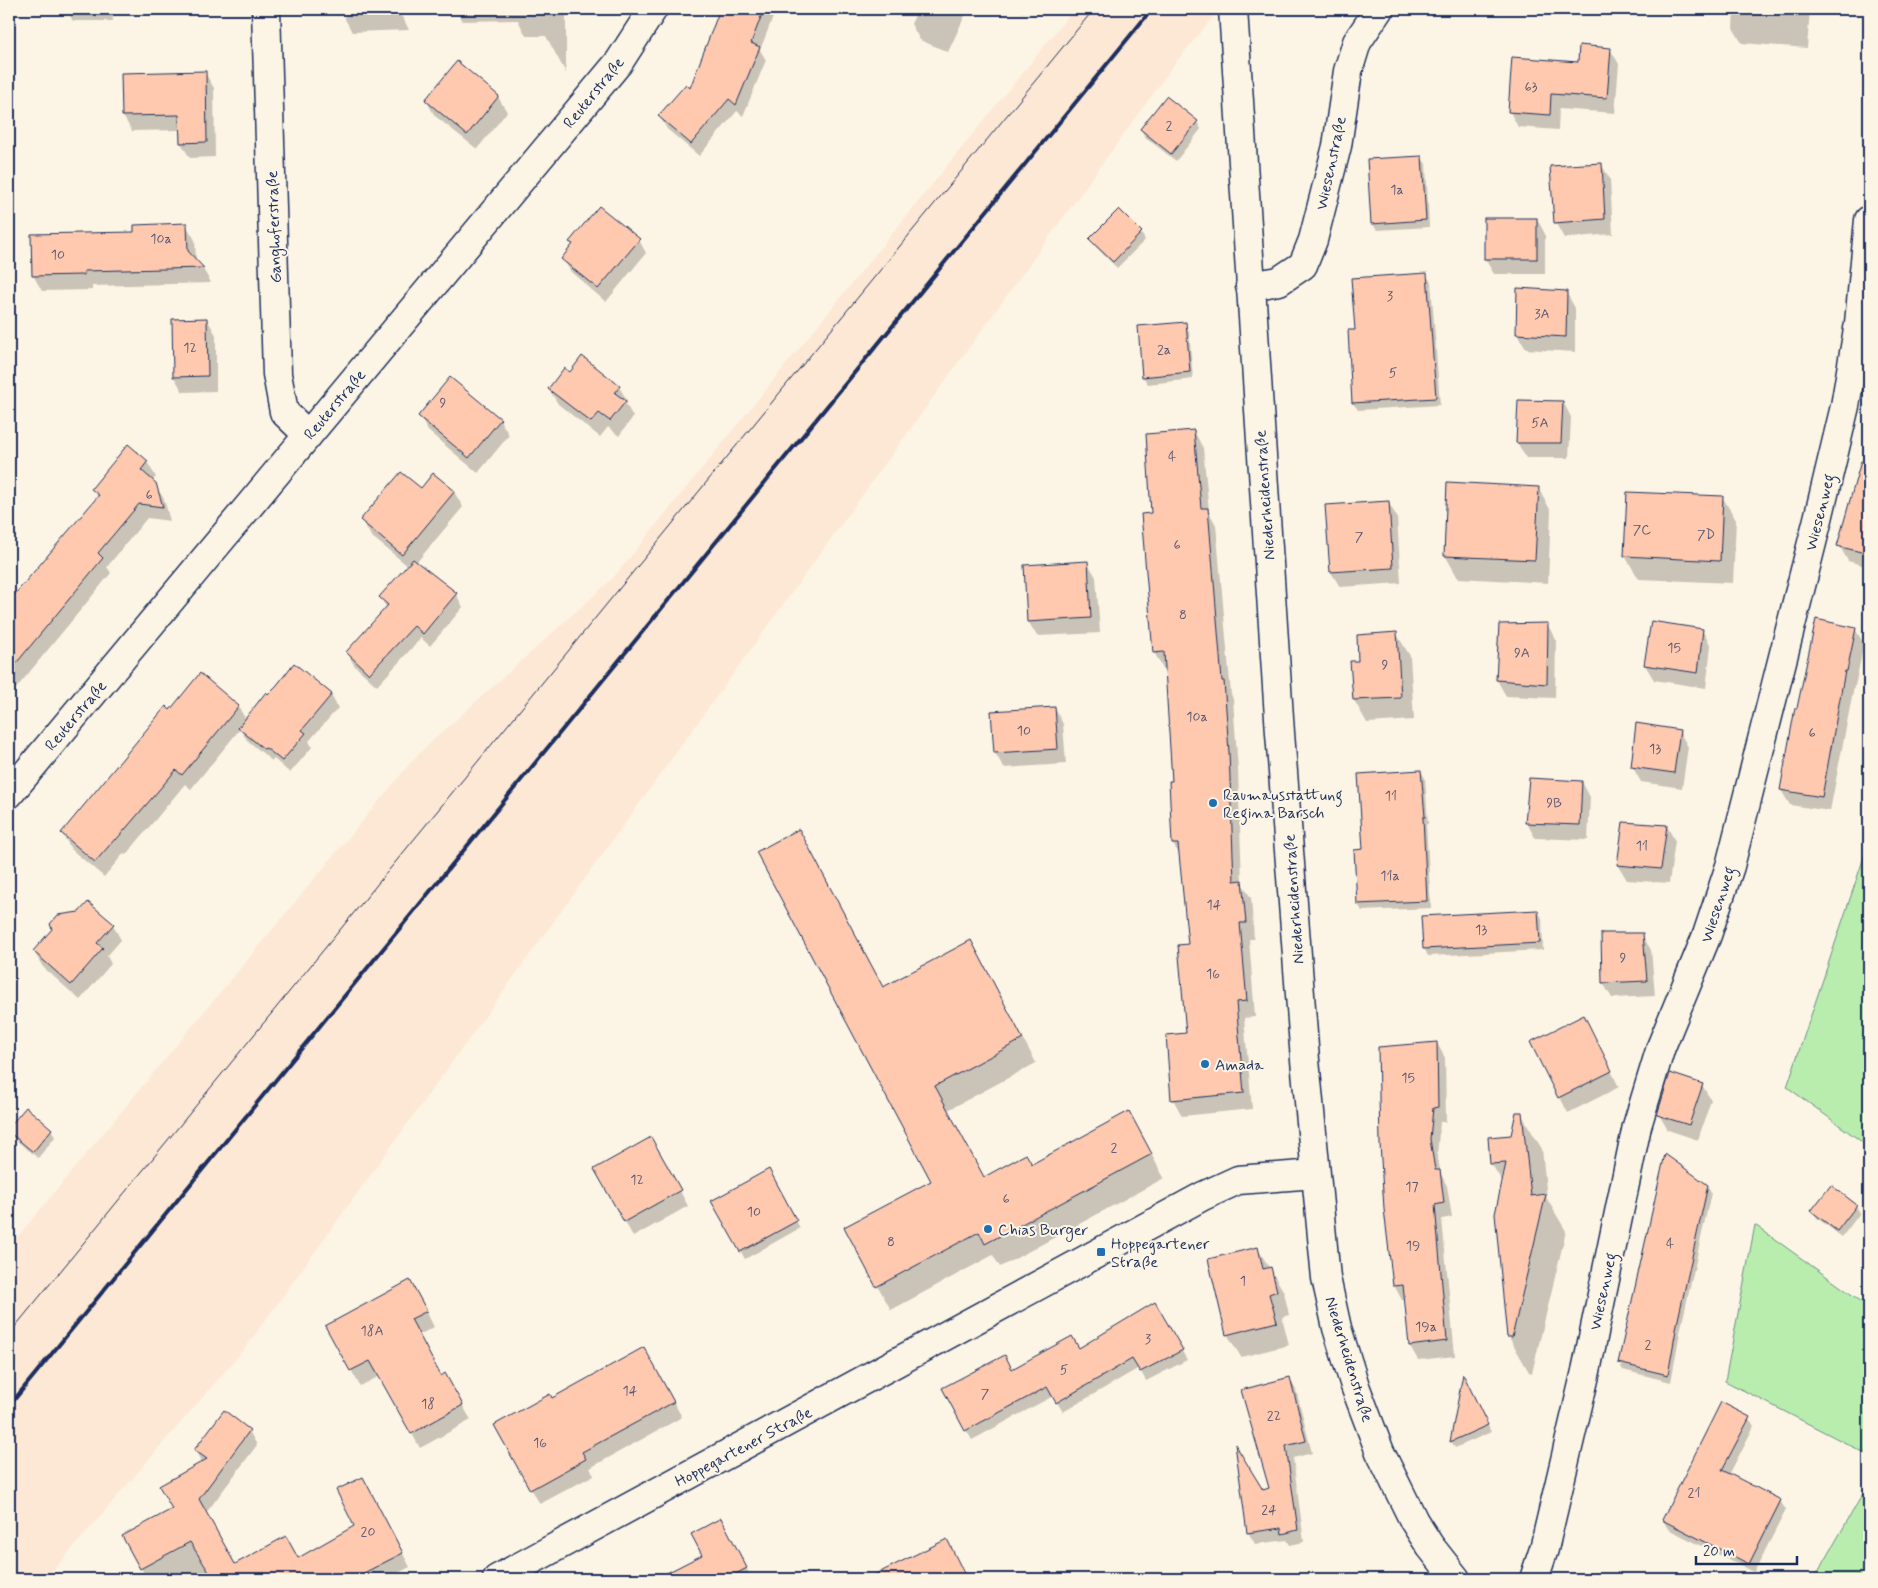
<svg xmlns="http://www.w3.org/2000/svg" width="1878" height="1588" font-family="Mynerve,sans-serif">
<rect width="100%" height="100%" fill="#fcf5e5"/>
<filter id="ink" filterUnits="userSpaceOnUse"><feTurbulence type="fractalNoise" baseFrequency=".02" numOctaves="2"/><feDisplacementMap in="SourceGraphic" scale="10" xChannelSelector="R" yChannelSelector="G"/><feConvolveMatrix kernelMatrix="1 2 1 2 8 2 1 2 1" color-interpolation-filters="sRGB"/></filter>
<g filter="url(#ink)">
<path fill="#fde8d5" d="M1074,9H1220L1176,62L246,1347L46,1579H9V1247L417,755L613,578Z"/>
<g fill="#b9edae" stroke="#6a8e86">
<path d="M1869,842V1147L1787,1087Z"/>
<path d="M1755,1225L1869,1307V1455L1725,1381Z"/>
<path d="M1869,1483V1579H1814Z"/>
</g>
<g fill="#0003">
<path d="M66,9H112L113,21H73Z"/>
<path d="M345,9H397V14L403,18L409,30L352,32L345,19Z"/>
<path d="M455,9H566V73L546,36H526L518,20L462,21Z"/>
<path d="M720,9H773L775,12L760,50L766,60L743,116L737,111L699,156L667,129L660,117L691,90Z"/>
<path d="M918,9H968L948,52L920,40L911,24Z"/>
<path d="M1019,9H1058L1021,12Z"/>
<path d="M1734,9H1810L1807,48L1742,43L1733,28Z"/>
<path d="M1610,49L1619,64L1615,113L1559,109L1558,130L1518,127L1510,112L1579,63Z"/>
<path d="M457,63L498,97L507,112L477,149L435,116L426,100Z"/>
<path d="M205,73L214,88L215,157L190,158L181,143V130L132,131L123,116Z"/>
<path d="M1197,122L1201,129L1176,161L1145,137L1141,129Z"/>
<path d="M1421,157L1426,164L1429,227L1377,230L1372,223Z"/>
<path d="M1601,164L1610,179L1613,234L1564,238L1555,222Z"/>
<path d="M1485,219H1537L1545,234V274H1494L1485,259Z"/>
<path d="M186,225L195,240L196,261L203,269L211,283L92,286V290L42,291L33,275L135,233Z"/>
<path d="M1141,233L1145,240L1117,268L1095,246L1091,239Z"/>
<path d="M639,240L646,253L606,302L571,272L563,259L573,246L571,242Z"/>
<path d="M1426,275L1431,282L1440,405L1358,410L1353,403L1349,331H1356Z"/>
<path d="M1566,292L1575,308V352L1526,349L1517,334Z"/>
<path d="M207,319L216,335V391L183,392L174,377L173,320Z"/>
<path d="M1185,324L1189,331L1193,379L1148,384L1143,377Z"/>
<path d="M570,374L619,387L628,402L626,404L633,417L619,436L608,427L600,437L558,404L549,389Z"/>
<path d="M1563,402L1571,417L1569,458H1526L1517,442Z"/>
<path d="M419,416L500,420L509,435L478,473L428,431Z"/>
<path d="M1194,431L1203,448L1209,512L1216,525L1231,694L1233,699L1238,770L1242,883L1251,898L1254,939H1249L1255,1017L1244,1018L1252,1109L1182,1116L1173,1099L1187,1034L1189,945L1181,857L1173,844V782L1166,668L1163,669L1154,652L1152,514Z"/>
<path d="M1869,442V567L1848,561L1839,545L1851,509Z"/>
<path d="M129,446L147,462L156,477L152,481L164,499L170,521L147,518L107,567L111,573L9,697V598L15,590L18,593L98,498L93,489Z"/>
<path d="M434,474L454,492L463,507L416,563L456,594L463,607L430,646L421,638L377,686L354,665L347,652L387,608L380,597L408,566L371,536L362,520L421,489Z"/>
<path d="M1538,488L1551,511L1548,583L1458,578L1445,555Z"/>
<path d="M1723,498L1736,520L1733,583L1639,579L1625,556Z"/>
<path d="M1388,502L1397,517L1401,583L1340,587L1331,572Z"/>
<path d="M1087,562L1096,577L1100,633L1037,636L1028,621Z"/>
<path d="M1547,624L1556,640L1555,698L1506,696L1497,680L1500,625Z"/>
<path d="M1855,629L1864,644L1855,686H1854L1830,811L1790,805L1781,790Z"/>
<path d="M1702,630L1711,646L1706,688L1654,680L1645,665Z"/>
<path d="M1396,633L1410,656L1414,720L1367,723L1354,700L1360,662Z"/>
<path d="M331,695L338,708L309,741L312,747L290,773L274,759L272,761L247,740L240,729L191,789L185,784L126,855L124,853L104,877L71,849L62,833L171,711L238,706L246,720Z"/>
<path d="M1055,708L1063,724L1066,764L1004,768L995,753Z"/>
<path d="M1679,731L1688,747L1682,788L1641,782L1632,766Z"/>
<path d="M1421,771L1425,778L1428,824H1426L1431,908L1362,911L1358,904L1364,850Z"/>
<path d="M1582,782L1590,797L1588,840L1535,838L1527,823Z"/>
<path d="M1667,826L1675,841L1669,883L1627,880L1618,865Z"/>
<path d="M1538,911L1542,918L1543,950L1428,956L1424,948Z"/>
<path d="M113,925L121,940L107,956L111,964L80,1000L43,967L34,952Z"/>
<path d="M1642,935L1651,950L1655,996L1612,998L1603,983Z"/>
<path d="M984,965L1036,1063L948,1110L984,1178L1142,1137L1164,1178L1000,1267L993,1255L891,1310L846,1228L933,1182L883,988Z"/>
<path d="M1592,1032L1619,1087L1568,1113L1532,1042Z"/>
<path d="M1437,1043L1445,1058L1446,1122H1440L1437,1155L1441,1174L1447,1186L1452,1217L1442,1219L1455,1356L1418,1360L1410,1346L1405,1300H1402L1394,1285Z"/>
<path d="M1702,1085L1711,1100L1698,1140L1668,1130L1659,1115Z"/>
<path d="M26,1109L51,1129L55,1137L38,1158L12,1137L9,1131V1129Z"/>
<path d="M1521,1114L1542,1149L1547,1199L1566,1231L1532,1373L1529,1372L1509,1337L1503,1183L1491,1163L1512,1136Z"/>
<path d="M660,1154L688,1206L633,1237L625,1221Z"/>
<path d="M768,1170L800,1228L745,1259L713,1201Z"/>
<path d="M1707,1186L1711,1193L1680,1332L1671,1382L1623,1370L1619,1363Z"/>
<path d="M1856,1206L1860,1213L1842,1237L1817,1218L1813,1211Z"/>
<path d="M1258,1249L1284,1292L1289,1315L1282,1317L1289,1345L1241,1357L1227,1334Z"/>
<path d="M419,1297L434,1327L419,1335L441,1377L445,1375L471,1420L420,1448L380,1376L360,1386L327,1326Z"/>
<path d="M1155,1304L1187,1360L1146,1381L1139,1368L1063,1412L1053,1396L972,1440L966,1430L1012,1370L1079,1350Z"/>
<path d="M643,1349L682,1417L590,1468L594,1475L540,1504L531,1489L552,1400Z"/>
<path d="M1289,1378L1296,1390L1312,1453L1293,1458L1304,1542L1290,1545L1287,1540L1255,1544L1248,1532L1262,1491L1271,1489Z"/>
<path d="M1467,1383L1491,1432L1455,1448L1451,1441Z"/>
<path d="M1749,1418L1754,1426L1729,1475L1780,1501L1786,1510L1754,1572L1668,1529L1663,1520Z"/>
<path d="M249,1431L257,1445L206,1513L235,1566L298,1559L355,1527L370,1492L410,1567L386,1579H147L124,1536L174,1509L203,1463L196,1450Z"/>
<path d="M725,1528L751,1577L747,1579H658L704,1556Z"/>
<path d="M946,1541L967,1579H873Z"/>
</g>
<g fill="#fec9af" stroke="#1b2f5e">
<path d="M720,9H764L751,43L760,47L736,105L729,99L691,144L658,116L686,84L690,88Z"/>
<path d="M1579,45L1611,48L1607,98L1551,94L1550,115L1508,112L1512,57L1578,62Z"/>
<path d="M457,61L499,96L467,135L425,100Z"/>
<path d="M206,71L207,142L180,143L179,115L122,116L121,73Z"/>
<path d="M1166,96L1198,121L1171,154L1140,129Z"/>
<path d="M1422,156L1426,220L1371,224L1367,159Z"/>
<path d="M1602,163L1605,219L1554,223L1550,166Z"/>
<path d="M599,206L640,239L598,289L561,259L573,244L569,242Z"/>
<path d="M1119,209L1142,232L1113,262L1089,239Z"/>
<rect x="1484" y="218" width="53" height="41"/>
<path d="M187,223L188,251L204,268L84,271V275L32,276L31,234L134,232V225Z"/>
<path d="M1427,273L1436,398L1352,403L1348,330H1355L1351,278Z"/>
<path d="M1517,288L1567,291L1566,337L1516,334Z"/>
<path d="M207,318L208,376L173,377L172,319Z"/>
<path d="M1186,322L1190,372L1142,377L1138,326Z"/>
<path d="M582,356L620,386L615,393L626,401L610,421L599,413L591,422L548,389L564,368L570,372Z"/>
<path d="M450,377L501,419L469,458L418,416Z"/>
<path d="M1518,400L1563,401L1561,443H1516Z"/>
<path d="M1194,430L1201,508H1208L1222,681H1224L1229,752L1234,881L1242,880L1246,923H1240L1247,1001L1236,1002L1244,1093L1171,1100L1166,1035L1186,1033L1178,945L1188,944L1178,844H1172L1169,781H1172L1164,652L1153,653L1141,514L1151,513L1146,434Z"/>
<path d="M128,444L148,461L141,470L156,483L163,507L139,504L98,553L103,558L9,672V601L99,495L91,489Z"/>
<path d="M1861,461L1869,462V554L1837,546Z"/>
<path d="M401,472L421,488L433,473L455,491L402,555L360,520Z"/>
<path d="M1447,482L1539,487L1535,560L1444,556Z"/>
<path d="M1627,492L1723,496L1720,561L1624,556Z"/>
<path d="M1389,501L1393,568L1330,572L1325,505Z"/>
<path d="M413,559L457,593L423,634L414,626L369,674L346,652L388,605L379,597Z"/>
<path d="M1088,561L1091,618L1027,622L1024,565Z"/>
<path d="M1816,619L1856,628L1847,671H1845L1822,797L1780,790L1795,708H1797Z"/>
<path d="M1651,621L1703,629L1698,673L1644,665Z"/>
<path d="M1548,623L1547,684L1496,680L1499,624Z"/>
<path d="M1397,632L1401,698L1353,700L1350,661H1358L1357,635Z"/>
<path d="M294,663L332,694L302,730L306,733L282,761L266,748L264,749L238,728L266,692L268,694L277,685Z"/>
<path d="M200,673L239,706L182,775L176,770L116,840L115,839L95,862L61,833L166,706L170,710Z"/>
<path d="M1055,707L1058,749L994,753L991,711Z"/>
<path d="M1636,723L1680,730L1674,773L1631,767Z"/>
<path d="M1421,770L1425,817H1423L1427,901L1357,904L1354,850L1363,849L1358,774Z"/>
<path d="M1529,778L1582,781L1580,825L1525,823Z"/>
<path d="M1623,822L1667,825L1661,869L1617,865Z"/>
<path d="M799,829L883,987L971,940L1023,1039L935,1086L984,1177L1026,1154L1032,1164L1129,1111L1152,1154L985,1244L979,1232L876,1287L844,1227L931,1181L756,852Z"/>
<path d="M88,902L114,924L97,943L103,948L71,985L33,951L52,929L50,924L58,915L79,912Z"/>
<path d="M1538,910L1540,943L1423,949L1421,916Z"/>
<path d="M1601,933H1643L1647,981L1602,983Z"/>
<path d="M1584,1015L1612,1071L1558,1098L1530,1042Z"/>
<path d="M1437,1042L1438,1107L1433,1108L1430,1139L1435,1170H1440L1444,1203L1435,1205L1447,1341L1409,1346L1403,1285L1393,1286L1384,1209L1380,1143L1378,1047Z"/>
<path d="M1670,1073L1703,1084L1689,1125L1657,1115Z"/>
<path d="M26,1107L52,1129L33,1152L9,1132V1127Z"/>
<path d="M1516,1112H1522L1531,1196L1546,1194L1512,1337H1507L1495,1214L1506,1163L1490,1164L1488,1137L1511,1135Z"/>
<path d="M651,1137L681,1190L624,1222L594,1169Z"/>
<path d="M1665,1154L1708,1185L1677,1324L1668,1375L1618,1363Z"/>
<path d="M769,1169L797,1221L740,1252L711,1201Z"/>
<path d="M1831,1185L1857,1205L1837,1231L1811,1211Z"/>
<path d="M1258,1247L1263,1269L1271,1267L1277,1291L1269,1294L1277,1322L1226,1335L1208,1259Z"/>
<path d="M410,1280L427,1311L411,1319L441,1376L445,1373L463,1405L411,1434L370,1361L350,1371L325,1326Z"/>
<path d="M1155,1302L1183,1350L1140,1372L1132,1359L1056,1403L1047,1387L965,1431L942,1388L1005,1355L1012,1369L1072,1336L1079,1348Z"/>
<path d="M644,1347L674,1402L582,1452L586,1459L530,1490L494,1425L550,1394L552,1398Z"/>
<path d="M1463,1374L1488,1425L1450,1442Z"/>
<path d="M1290,1377L1306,1441L1286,1446L1298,1530L1282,1534L1281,1528L1247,1533L1235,1444L1263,1490L1269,1488L1241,1390Z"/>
<path d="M1721,1402L1750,1417L1722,1470L1781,1500L1749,1564L1662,1520Z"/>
<path d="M224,1410L250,1430L199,1499L235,1564L286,1536L298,1558L354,1526L336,1490L363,1477L403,1553L352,1579H207L212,1577L190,1542L140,1569L122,1536L172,1509L159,1486L207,1459L194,1450Z"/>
<path d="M721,1518L747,1568L726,1579H655L702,1555L691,1534Z"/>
<path d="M947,1539L967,1579H866Z"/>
</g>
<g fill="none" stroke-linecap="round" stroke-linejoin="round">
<defs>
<g id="minor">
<path d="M266,9L277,374L284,412L308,435"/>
<path d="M1250,286L1279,281L1303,265L1313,240L1337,146L1348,71L1357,42L1379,9"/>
<path d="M9,794L619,62L653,9"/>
<path d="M497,1579L1203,1196L1238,1180L1315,1174"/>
<path d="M1534,1579L1544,1549L1586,1371L1637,1126L1661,1047L1707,935L1730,866L1818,519L1845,406L1859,323L1869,220"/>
</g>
<path id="tertiary" d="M1233,9L1280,733L1305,1060L1326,1278L1337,1328L1355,1386L1380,1452L1414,1521L1430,1546L1456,1579"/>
</defs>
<use href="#minor" stroke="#1b2f5e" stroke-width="31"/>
<use href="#tertiary" stroke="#1b2f5e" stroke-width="31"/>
<use href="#minor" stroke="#fcf5e5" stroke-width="28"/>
<use href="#tertiary" stroke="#fcf5e5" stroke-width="28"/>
<path stroke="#1b2f5e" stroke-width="1" d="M9,1334L1094,9"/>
<path stroke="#1b2f5e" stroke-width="4" d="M9,1406L1152,9"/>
</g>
</g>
<g fill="#1f6fb2" stroke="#fcf5e5" stroke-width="2">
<circle cx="1213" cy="803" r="5"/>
<circle cx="1205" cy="1064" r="5"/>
<circle cx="988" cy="1229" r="5"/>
<rect x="1096" y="1247" width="10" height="10" rx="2.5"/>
</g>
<g text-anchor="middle" stroke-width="4" stroke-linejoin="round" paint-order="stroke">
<g font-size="14" fill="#545672">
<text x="1531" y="91">63</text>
<text x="1169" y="130">2</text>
<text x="1397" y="194">1a</text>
<text x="161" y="243">10a</text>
<text x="58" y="259">10</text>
<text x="1390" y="300">3</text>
<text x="1542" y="318">3A</text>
<text x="190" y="352">12</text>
<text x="1164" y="354">2a</text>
<text x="1393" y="377">5</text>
<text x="443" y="407">9</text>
<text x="1540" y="427">5A</text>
<text x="1172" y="461">4</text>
<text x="149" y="499">6</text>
<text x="1642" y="534">7C</text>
<text x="1706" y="539">7D</text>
<text x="1359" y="541">7</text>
<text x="1177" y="549">6</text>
<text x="1183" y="619">8</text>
<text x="1674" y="652">15</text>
<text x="1522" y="657">9A</text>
<text x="1385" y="669">9</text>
<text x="1197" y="721">10a</text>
<text x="1024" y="735">10</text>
<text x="1812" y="737">6</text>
<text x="1655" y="753">13</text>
<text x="1391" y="800">11</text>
<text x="1554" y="807">9B</text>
<text x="1642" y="850">11</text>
<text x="1390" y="880">11a</text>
<text x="1214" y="909">14</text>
<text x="1481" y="934">13</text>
<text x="1623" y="962">9</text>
<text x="1213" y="978">16</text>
<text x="1408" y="1082">15</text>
<text x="1114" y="1152">2</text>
<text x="637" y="1184">12</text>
<text x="1412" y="1191">17</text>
<text x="1006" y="1203">6</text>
<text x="754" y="1216">10</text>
<text x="891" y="1246">8</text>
<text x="1670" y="1248">4</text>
<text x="1413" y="1250">19</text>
<text x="1243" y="1285">1</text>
<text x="1426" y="1331">19a</text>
<text x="372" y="1335">18A</text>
<text x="1148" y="1343">3</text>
<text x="1648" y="1349">2</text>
<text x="1064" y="1374">5</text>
<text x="630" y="1395">14</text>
<text x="985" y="1398">7</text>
<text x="428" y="1408">18</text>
<text x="1274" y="1420">22</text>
<text x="540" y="1447">16</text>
<text x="1694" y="1497">21</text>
<text x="1269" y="1514">24</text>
<text x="368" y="1536">20</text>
</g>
<g font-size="16" fill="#1b2f5e" stroke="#fcf5e5">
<text transform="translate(593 92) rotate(-51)" y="6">Reuterstraße</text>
<text transform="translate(1330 163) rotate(-78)" y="6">Wiesenstraße</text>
<text transform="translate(273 227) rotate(-92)" y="6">Ganghoferstraße</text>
<text transform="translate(334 404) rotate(-50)" y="6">Reuterstraße</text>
<text transform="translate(1264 495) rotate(-94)" y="6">Niederheidenstraße</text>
<text transform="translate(1819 512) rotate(-76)" y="6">Wiesenweg</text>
<text transform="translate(75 715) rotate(-50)" y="6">Reuterstraße</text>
<text transform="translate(1293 899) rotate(-94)" y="6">Niederheidenstraße</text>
<text transform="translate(1717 904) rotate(-72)" y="6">Wiesenweg</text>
<text transform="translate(1602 1291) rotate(-78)" y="6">Wiesenweg</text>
<text transform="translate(1350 1359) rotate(73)" y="6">Niederheidenstraße</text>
<text transform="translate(743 1446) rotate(-28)" y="6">Hoppegartener Straße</text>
</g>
<g font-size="16" fill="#1b2f5e" stroke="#fcf5e5" text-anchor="start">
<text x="1223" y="800">Raumausstattung<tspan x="1223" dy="18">Regina Barsch</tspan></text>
<text x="1215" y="1070">Amada</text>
<text x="998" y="1235">Chias Burger</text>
<text x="1111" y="1249">Hoppegartener<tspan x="1111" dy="18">Straße</tspan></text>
</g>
</g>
<rect width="1878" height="1588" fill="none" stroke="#fcf5e5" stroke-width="30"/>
<rect x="15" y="15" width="1848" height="1558" fill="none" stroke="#1b2f5e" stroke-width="2" filter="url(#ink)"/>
<path d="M1696 1556v8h101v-8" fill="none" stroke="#1b2f5e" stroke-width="2.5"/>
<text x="1703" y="1556" font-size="15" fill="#1b2f5e" stroke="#fcf5e5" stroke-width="4" paint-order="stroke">20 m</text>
</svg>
